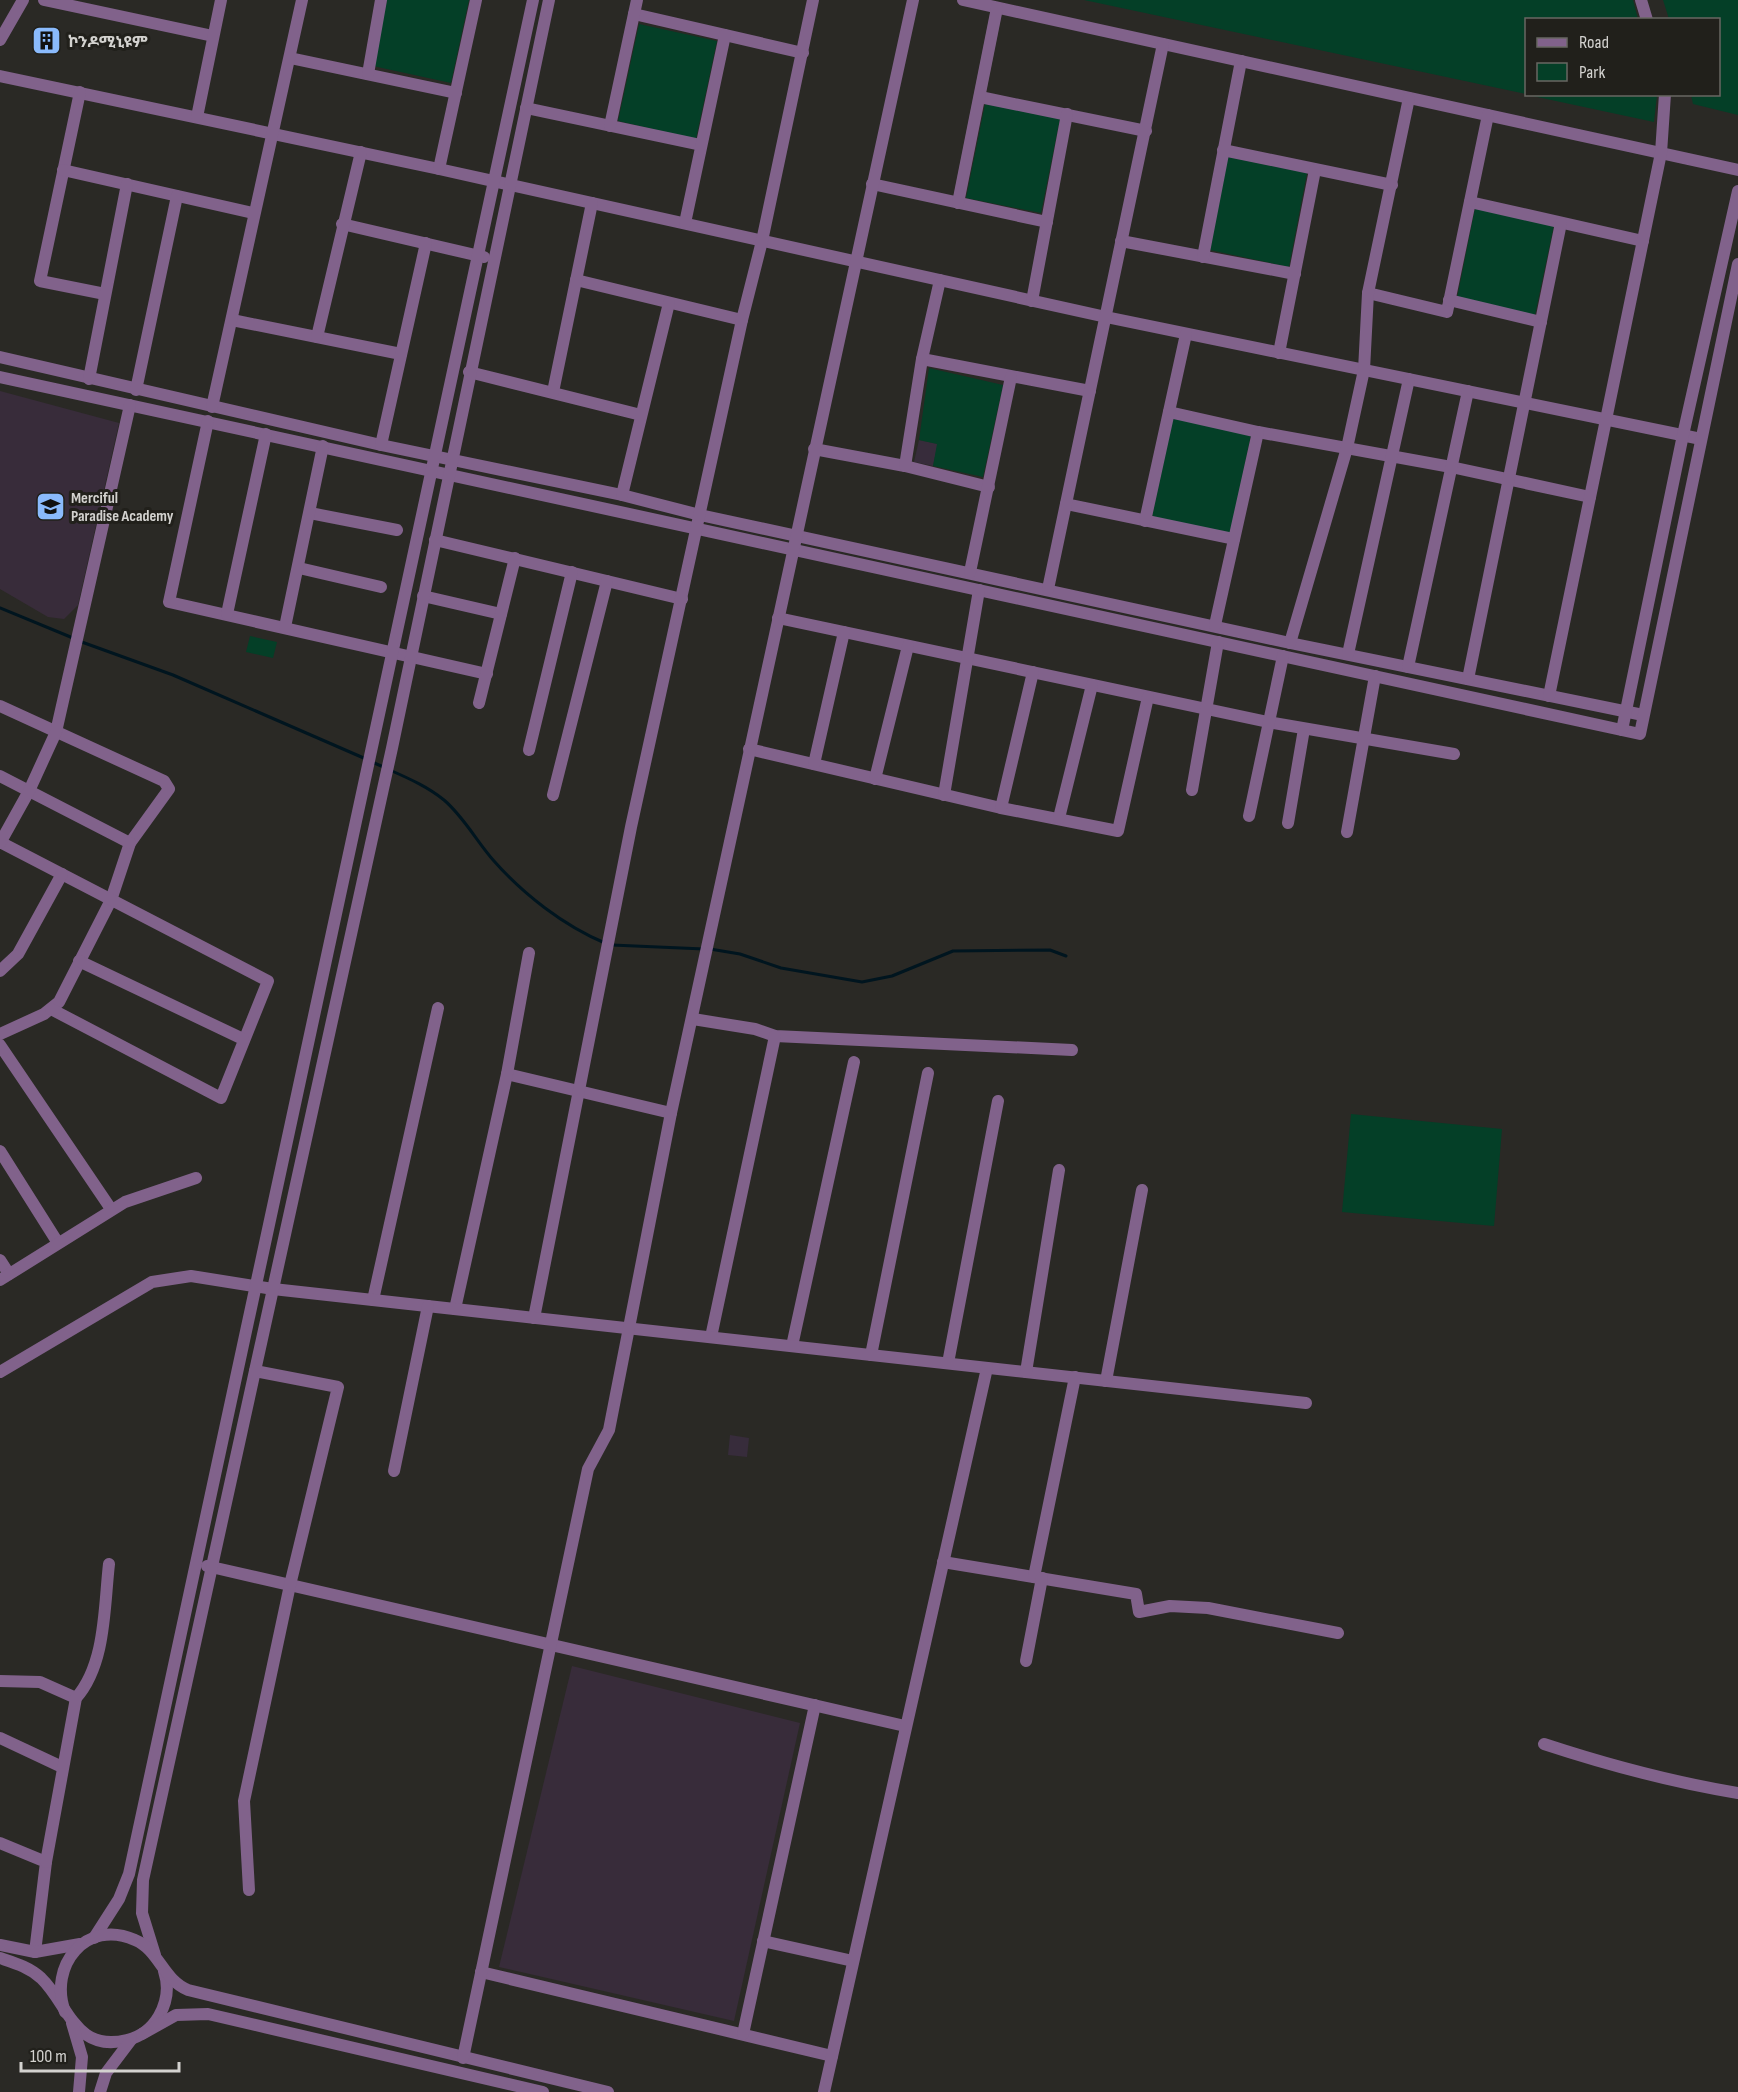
<svg xmlns="http://www.w3.org/2000/svg" width="1738" height="2092" font-family="'Sofia Sans Condensed','Noto Sans Ethiopic',sans-serif">
<rect width="100%" height="100%" fill="#2a2925"/>
<g fill="#372c3b">
<path d="M919,440L938,444L933,466L914,462Z"/>
<path d="M730,1435L749,1438L747,1457L728,1455Z"/>
</g>
<g fill="#382c3a">
<path d="M0,391L119,423L78,605L64,619L48,617L0,589Z"/>
<path d="M572,1666L800,1723L734,2021L499,1967Z"/>
</g>
<g fill="#043f27">
<path d="M387,0H469L451,83L373,66Z"/>
<path d="M1084,0H1633L1638,19L1526,20V94Z"/>
<path d="M1663,0H1738V115L1693,104L1691,95L1718,94V20L1669,19Z"/>
<path d="M639,24L717,41L696,139L618,121Z"/>
<path d="M1528,95H1657L1654,122Z"/>
<path d="M985,104L1060,119L1041,213L966,198Z"/>
<path d="M1228,157L1307,173L1289,267L1210,250Z"/>
<path d="M1475,208L1554,225L1535,315L1457,298Z"/>
<path d="M929,368L1003,385L983,477L933,466L937,444L919,440Z"/>
<path d="M1173,418L1251,435L1230,534L1152,517Z"/>
<path d="M250,636L277,642L273,658L246,652Z"/>
<path d="M1351,1114L1502,1129L1494,1226L1342,1212Z"/>
</g>
<g fill="none" stroke-linecap="round" stroke-linejoin="round">
<g stroke="#00151f" stroke-width="3">
<path d="M0,608L73,638"/>
<path d="M79,641L173,675L366,759"/>
<path d="M372,762L386,768"/>
<path d="M392,771C410,779 428,787 444,800C464,817 477,842 494,861C523,894 564,926 605,943"/>
<path d="M612,945L704,949"/>
<path d="M710,949L740,954L781,968L862,982L892,976L953,951L1050,950L1066,956"/>
</g>
<g stroke="#81628b" stroke-width="12">
<path d="M44,0L213,36"/>
<path d="M963,0L1738,170"/>
<path d="M1641,0L1647,20"/>
<path d="M634,14L803,53"/>
<path d="M0,40L23,0"/>
<path d="M290,58L456,93"/>
<path d="M368,74L381,0"/>
<path d="M0,76L439,169L1106,317L1701,439"/>
<path d="M80,92L40,281L105,294"/>
<path d="M980,97L1146,131"/>
<path d="M526,108L701,145"/>
<path d="M197,117L221,0"/>
<path d="M610,126L637,0"/>
<path d="M1223,150L1392,185"/>
<path d="M439,169L476,0"/>
<path d="M63,170L253,213"/>
<path d="M872,184L1047,222"/>
<path d="M1470,202L1643,241"/>
<path d="M958,203L997,8"/>
<path d="M685,223L725,35"/>
<path d="M342,224L484,257"/>
<path d="M1121,241L1295,274"/>
<path d="M1203,257L1241,61"/>
<path d="M576,280L742,320"/>
<path d="M1368,293L1447,312L1488,115"/>
<path d="M1449,300L1541,322"/>
<path d="M1032,301L1067,114"/>
<path d="M232,320L401,354"/>
<path d="M317,337L361,152"/>
<path d="M1279,353L1315,170"/>
<path d="M0,357L381,445L622,495L700,515L1290,643L1643,715"/>
<path d="M922,359L1090,391"/>
<path d="M469,372L641,415"/>
<path d="M0,377L1640,734L1738,264"/>
<path d="M89,379L127,184"/>
<path d="M136,390L177,196"/>
<path d="M553,392L592,203"/>
<path d="M212,407L302,0"/>
<path d="M1169,412L1258,432L1451,467L1590,497"/>
<path d="M208,421L169,602L487,674"/>
<path d="M381,445L426,243"/>
<path d="M814,449L905,466L989,487"/>
<path d="M905,466L922,359L940,280"/>
<path d="M622,495L669,303"/>
<path d="M1066,504L1234,539"/>
<path d="M310,513L397,530"/>
<path d="M1145,521L1186,334"/>
<path d="M435,540L682,599"/>
<path d="M299,568L381,587"/>
<path d="M970,572L1011,377"/>
<path d="M1048,589L1163,44"/>
<path d="M423,596L501,614"/>
<path d="M227,614L266,434"/>
<path d="M778,618L1268,722L1454,754"/>
<path d="M1215,625L1258,432"/>
<path d="M285,627L323,446"/>
<path d="M1290,643L1347,448L1364,370L1368,293L1409,98"/>
<path d="M1348,654L1409,379"/>
<path d="M1408,667L1468,391"/>
<path d="M1468,679L1561,223"/>
<path d="M1549,696L1661,153L1665,94"/>
<path d="M479,703L515,558"/>
<path d="M0,706L164,781L169,789L130,843L111,900L59,1002L44,1014L0,1034"/>
<path d="M1622,730L1683,435L1738,191"/>
<path d="M749,749L1001,808L1118,831L1148,697"/>
<path d="M529,750L572,572"/>
<path d="M814,764L844,632"/>
<path d="M0,776L130,843"/>
<path d="M875,779L908,646"/>
<path d="M1192,790L1218,642"/>
<path d="M553,795L607,581"/>
<path d="M944,795L979,590"/>
<path d="M1001,808L1033,672"/>
<path d="M1249,816L1283,656"/>
<path d="M1059,818L1092,685"/>
<path d="M1288,823L1304,729"/>
<path d="M1347,832L1375,676"/>
<path d="M0,842L268,981L221,1098L51,1009"/>
<path d="M0,843L29,791L56,732L130,405"/>
<path d="M79,961L243,1039"/>
<path d="M0,971L18,954L62,874"/>
<path d="M693,1019L755,1029L775,1036L1072,1050"/>
<path d="M0,1045L111,1209"/>
<path d="M507,1074L671,1113"/>
<path d="M0,1151L58,1243"/>
<path d="M0,1260L9,1274"/>
<path d="M0,1280L125,1202L196,1178"/>
<path d="M373,1300L438,1008"/>
<path d="M455,1309L507,1074L529,953"/>
<path d="M534,1318L631,827L742,320L762,241L813,0"/>
<path d="M711,1337L775,1036"/>
<path d="M792,1346L854,1062"/>
<path d="M871,1355L928,1073"/>
<path d="M948,1363L998,1101"/>
<path d="M0,1372L152,1282L191,1276L273,1289L1306,1403"/>
<path d="M1026,1372L1059,1170"/>
<path d="M1106,1381L1142,1190"/>
<path d="M394,1471L428,1306"/>
<path d="M943,1562L1136,1594L1139,1612L1170,1606L1208,1608L1338,1633"/>
<path d="M207,1566L905,1726"/>
<path d="M1034,1577L1075,1377"/>
<path d="M1026,1661L1042,1578"/>
<path d="M0,1681L40,1682L76,1698"/>
<path d="M0,1738L62,1767"/>
<path d="M1544,1744C1608,1765 1671,1782 1738,1793"/>
<path d="M0,1843L46,1862L35,1952"/>
<path d="M46,1862L76,1698C106,1664 104,1607 109,1564"/>
<path d="M249,1890L244,1801L290,1585L338,1387L255,1371"/>
<path d="M94,1938L119,1899L129,1874L533,0"/>
<path d="M763,1941L853,1961"/>
<path d="M0,1945L35,1952L80,1944"/>
<path d="M155,1955L142,1913L143,1880L392,748L549,0"/>
<path d="M0,1958C15,1963 29,1967 41,1978C69,2005 75,2053 127,2040C140,2037 152,2028 159,2016C167,2002 169,1986 164,1971"/>
<path d="M481,1972L832,2056"/>
<path d="M65,2012C48,1966 86,1918 135,1940C159,1950 163,1980 188,1990L608,2092"/>
<path d="M72,2023L82,2057L79,2092"/>
<path d="M142,2034L176,2015L208,2014L543,2092"/>
<path d="M743,2034L815,1705"/>
<path d="M463,2058L588,1469L609,1430L671,1113L913,0"/>
<path d="M100,2092L106,2073L131,2040"/>
<path d="M824,2092L987,1368"/>
</g>
</g>
<defs>
<symbol id="building-square" viewBox="-11 -11 22 22"><rect x="-9" y="-9" width="18" height="18" rx="4" fill="#8abafc" stroke="#21201b"/><path d="M-4-6H4V6H1V3H-1V6H-4ZM-2.5-4.3h1.7v1.8h-1.7ZM.8-4.3h1.7v1.8H.8ZM-2.5-1h1.7V.8h-1.7ZM.8-1h1.7V.8H.8Z" fill="#111"/></symbol>
<symbol id="school-square" viewBox="-11 -11 22 22"><rect x="-9" y="-9" width="18" height="18" rx="4" fill="#8abafc" stroke="#21201b"/><path d="M0-5L7-2L0 1L-7-2ZM-4 1L0 2.5L4 1V4Q0 6-4 4Z" fill="#111"/></symbol>
</defs>
<g fill-rule="evenodd">
<use href="#building-square" x="30" y="24" width="33" height="33"/>
<use href="#school-square" x="34" y="490" width="33" height="33"/>
</g>
<g text-anchor="middle" stroke-width="6" stroke-linejoin="round" paint-order="stroke">
<g font-size="16" font-weight="bold" fill="#d3d2cf" stroke="#21201b" text-anchor="start">
<text x="68" y="47">ኮንዶሚኒዩም</text>
<text x="71" y="503">Merciful<tspan x="71" dy="18">Paradise Academy</tspan></text>
</g>
</g>
<rect x="1525" y="18" width="195" height="78" fill="#21201b" stroke="#686763" stroke-width="1.5"/>
<rect x="1537" y="38" width="30" height="9" fill="#81628b" stroke="#686763" stroke-width="1.5"/>
<text x="1579" y="48" font-size="18" fill="#d3d2cf">Road</text>
<rect x="1537" y="63" width="30" height="18" fill="#043f27" stroke="#686763" stroke-width="1.5"/>
<text x="1579" y="78" font-size="18" fill="#d3d2cf">Park</text>
<path d="M21 2062v9h158v-9" fill="none" stroke="#d3d2cf" stroke-width="3"/>
<text x="30" y="2062" font-size="18" fill="#d3d2cf" stroke="#21201b" stroke-width="4.5" paint-order="stroke">100 m</text>
</svg>
